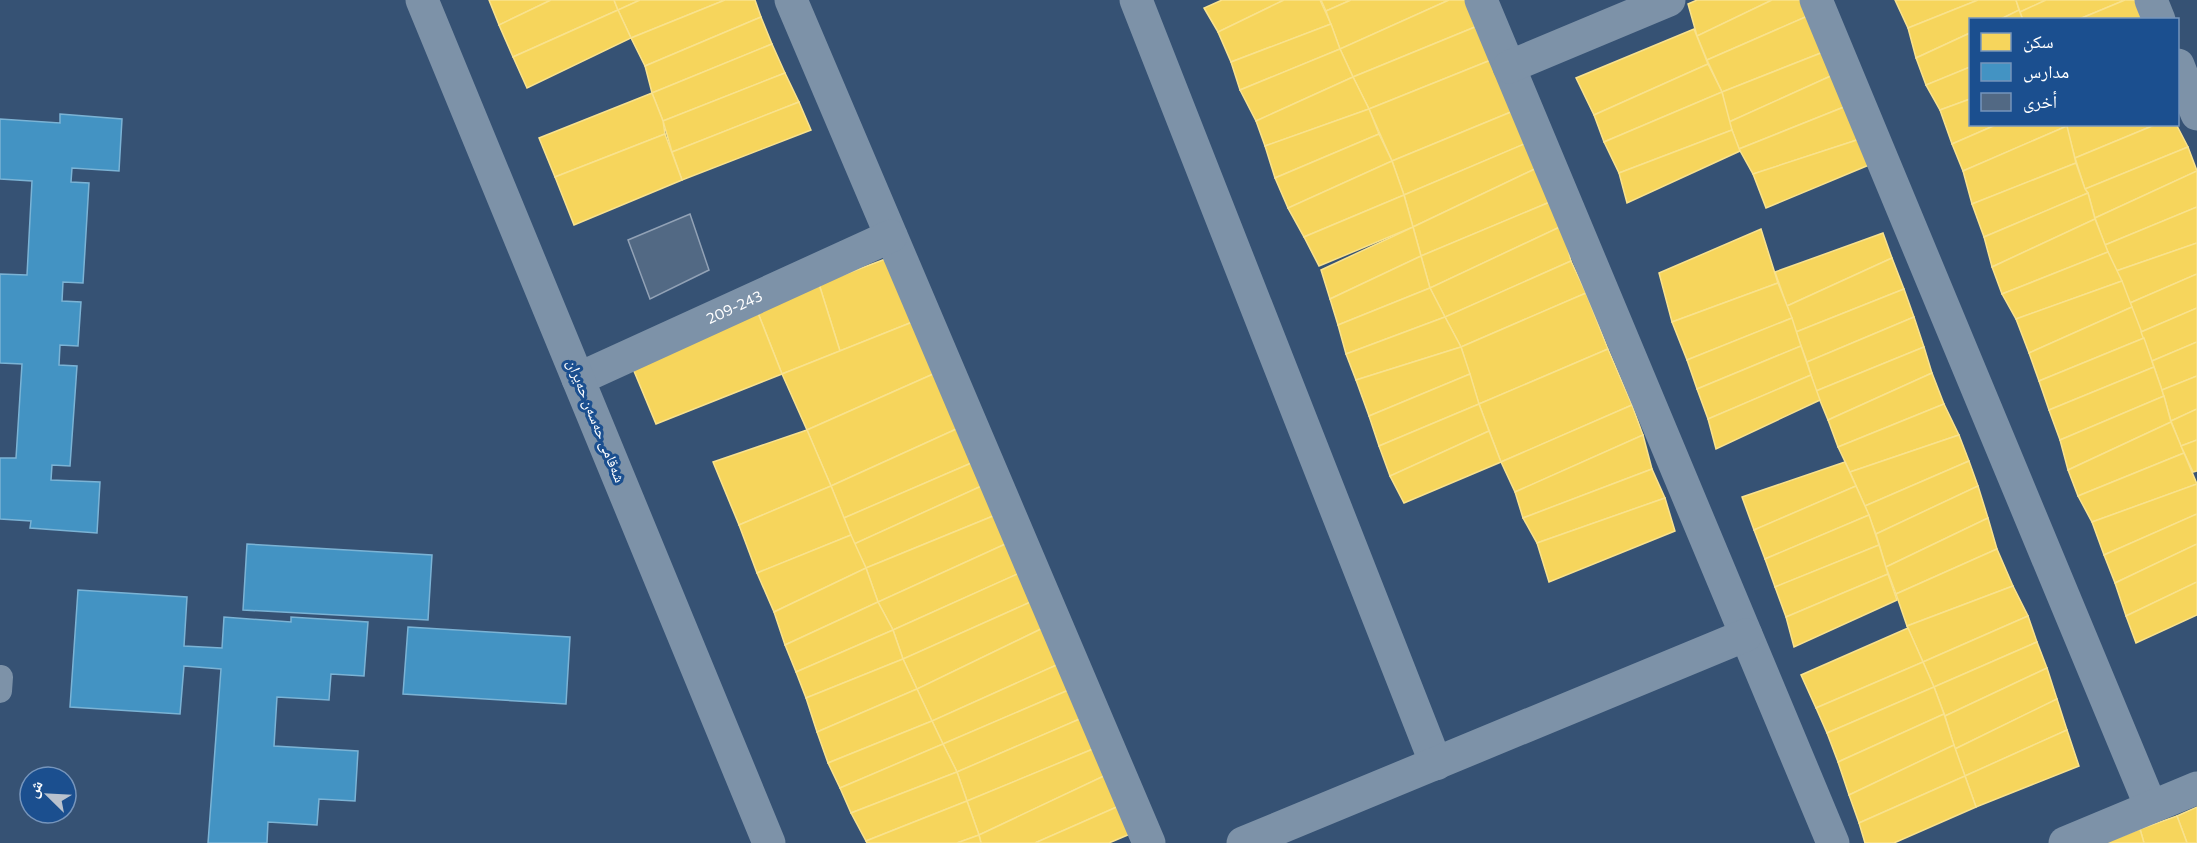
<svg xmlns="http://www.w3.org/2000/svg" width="2197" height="843" font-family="Commissioner,'Noto Naskh Arabic',sans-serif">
<rect width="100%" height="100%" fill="#365274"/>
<g fill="#f6d55c" stroke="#f9e28d" stroke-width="1.5">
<path d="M489,0H551L499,25Z"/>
<path d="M551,0H614L618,10L513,57L499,25Z"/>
<path d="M614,0H640L618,10Z"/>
<path d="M640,0H725L631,38L618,10Z"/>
<path d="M725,0H755L761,17L645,66L631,38Z"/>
<path d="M1222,0H1284L1218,32L1204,8Z"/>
<path d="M1284,0H1320L1331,24L1231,62L1218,32Z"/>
<path d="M1321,0H1351L1326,11Z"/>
<path d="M1351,0H1449L1340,49L1326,11Z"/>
<path d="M1449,0H1466L1475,27L1353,77L1340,49Z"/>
<path d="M1697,0H1772L1697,36L1688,4Z"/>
<path d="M1772,0H1805L1810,15L1707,60L1697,36Z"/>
<path d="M1895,0H1978L1908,28Z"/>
<path d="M1978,0H2016L2019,10L1999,20H1970V33L1916,58L1908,28Z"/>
<path d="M2016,0H2046L2020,12Z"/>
<path d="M2046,0H2125L2077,20H2023L2020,12Z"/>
<path d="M2125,0H2135L2142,20H2077Z"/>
<path d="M618,10L631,38L527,88L513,57Z"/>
<path d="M2019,10L2023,20H1999Z"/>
<path d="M1810,15L1826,51L1722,92L1707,60Z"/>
<path d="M761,17L772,44L652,93L645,66Z"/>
<path d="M1331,24L1340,49L1240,90L1231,62Z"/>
<path d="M1475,27L1491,60L1369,109L1353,77Z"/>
<path d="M1694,29L1708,64L1594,115L1576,78Z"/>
<path d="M1970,33V67L1926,85L1916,58Z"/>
<path d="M772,44L785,73L663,121L652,93Z"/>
<path d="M1340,49L1353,77L1256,121L1240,90Z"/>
<path d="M1826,51L1833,75L1729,122L1722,92Z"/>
<path d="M1491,60L1511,112L1392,161L1369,109Z"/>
<path d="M1708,64L1722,92L1604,142L1594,115Z"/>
<path d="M1970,67V99L1940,110L1926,85Z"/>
<path d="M785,73L799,102L672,152L663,121Z"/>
<path d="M1833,75L1844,107L1739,149L1729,122Z"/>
<path d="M1353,77L1369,109L1265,146L1256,121Z"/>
<path d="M1722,92L1732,130L1619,173L1604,142Z"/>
<path d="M652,93L663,121L665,134L555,177L539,138Z"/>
<path d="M1970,99V124H1998L1952,144L1940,110Z"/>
<path d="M799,102L811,130L682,180L672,152Z"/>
<path d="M1844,107L1860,139L1753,174L1739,149Z"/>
<path d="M1369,109L1379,134L1275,178L1265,146Z"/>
<path d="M1511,112L1529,142L1404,195L1392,161Z"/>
<path d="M1998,124H2066L2067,126L1963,171L1952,144Z"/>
<path d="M2068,124H2157L2075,158L2066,125Z"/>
<path d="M2157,124H2176L2188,147L2085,189L2075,158Z"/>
<path d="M2067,126L2076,163L1972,204L1963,171Z"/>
<path d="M1732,130L1740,151L1627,203L1619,173Z"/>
<path d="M665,134L682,180L574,225L555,177Z"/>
<path d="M1379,134L1392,161L1288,208L1275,178Z"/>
<path d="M1860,139L1869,165L1766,208L1753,174Z"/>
<path d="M1529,142L1539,167L1413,227L1404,195Z"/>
<path d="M2188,147L2197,171L2095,218L2088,193L2085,189Z"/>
<path d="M1392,161L1404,195L1304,237L1288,208Z"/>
<path d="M2076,163L2085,189L2088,193L1984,237L1972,204Z"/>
<path d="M1539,167L1550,202L1421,256L1413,227Z"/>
<path d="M2197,171V207L2105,245L2095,218Z"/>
<path d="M2088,193L2095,219L1992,267L1984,237Z"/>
<path d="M1404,195L1413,227L1319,266L1304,237Z"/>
<path d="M1550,202L1562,226L1430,288L1421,256Z"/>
<path d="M2197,207V243L2116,271L2105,245Z"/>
<path d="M2095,219L2108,252L2002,294L1992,267Z"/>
<path d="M1562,226L1571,261L1445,317L1430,288Z"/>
<path d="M1413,227L1421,256L1330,299L1321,270Z"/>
<path d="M1761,229L1778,283L1672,322L1659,273Z"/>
<path d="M1883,233L1892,258L1787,306L1775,272Z"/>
<path d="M2197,243V274L2130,303L2116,271Z"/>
<path d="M2108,252L2122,281L2016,319L2002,294Z"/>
<path d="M1421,256L1430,288L1338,325L1330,299Z"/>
<path d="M888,258L915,321L840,351L819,284Z"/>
<path d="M1892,258L1904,289L1796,332L1787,306Z"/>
<path d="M1571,261L1586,293L1461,347L1445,317Z"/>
<path d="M2197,274V308L2141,332L2130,303Z"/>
<path d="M2122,281L2132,307L2029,353L2016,319Z"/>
<path d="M1778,283L1792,318L1687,360L1672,322Z"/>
<path d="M819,284L840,351L782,374L758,313Z"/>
<path d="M1430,288L1445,317L1346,354L1338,325Z"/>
<path d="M1904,289L1914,317L1807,362L1796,332Z"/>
<path d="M1586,293L1608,349L1479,404L1461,347Z"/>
<path d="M2132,307L2144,338L2039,381L2029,353Z"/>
<path d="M2197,308V342L2152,361L2141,332Z"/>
<path d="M758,313L782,374L656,424L631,364Z"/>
<path d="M1445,317L1461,347L1356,380L1346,354Z"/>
<path d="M1914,317L1924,347L1816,391L1807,362Z"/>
<path d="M1792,318L1801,346L1697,389L1687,360Z"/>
<path d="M915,321L940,371L807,430L782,374Z"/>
<path d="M2144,338L2154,367L2049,410L2039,381Z"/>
<path d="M2197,342V376L2162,390L2152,361Z"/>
<path d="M1801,346L1811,375L1708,419L1697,389Z"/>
<path d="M1461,347L1470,374L1369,416L1356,380Z"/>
<path d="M1924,347L1932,373L1828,420L1816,391Z"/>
<path d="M1608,349L1632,405L1501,462L1479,404Z"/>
<path d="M2154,367L2164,396L2060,440L2049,410Z"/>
<path d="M940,371L963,426L831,486L807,430Z"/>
<path d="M1932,373L1944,404L1838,447L1828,420Z"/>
<path d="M1470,374L1479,404L1379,446L1369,416Z"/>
<path d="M1811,375L1820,400L1716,449L1708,419Z"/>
<path d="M2197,376V409L2171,421L2162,390Z"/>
<path d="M2164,396L2171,422L2068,470L2060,440Z"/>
<path d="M1479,404L1489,431L1390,476L1379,446Z"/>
<path d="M1944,404L1959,435L1850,472L1838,447Z"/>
<path d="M1632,405L1643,435L1515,492L1501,462Z"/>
<path d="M2197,409V440L2181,446L2171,421Z"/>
<path d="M2171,422L2184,453L2078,496L2068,470Z"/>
<path d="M963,426L976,461L844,518L831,486Z"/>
<path d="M807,430L831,486L739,525L713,462Z"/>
<path d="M1489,431L1501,462L1404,503L1390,476Z"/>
<path d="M1643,435L1652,469L1523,518L1515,492Z"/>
<path d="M1959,435L1969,461L1865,506L1850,472Z"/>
<path d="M2197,440V471L2193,472L2181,446Z"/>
<path d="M2184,453L2197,484L2092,522L2078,496Z"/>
<path d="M976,461L986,484L854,544L844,518Z"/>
<path d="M1969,461L1978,486L1876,534L1865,506Z"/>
<path d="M1845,462L1856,486L1754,530L1742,497Z"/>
<path d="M1652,469L1665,498L1537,543L1523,518Z"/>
<path d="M986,484L998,514L866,568L854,544Z"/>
<path d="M2197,484V514L2104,555L2092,522Z"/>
<path d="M831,486L851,535L757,573L739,525Z"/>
<path d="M1856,486L1869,515L1765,559L1754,530Z"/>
<path d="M1978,486L1988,518L1886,567L1876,534Z"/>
<path d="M1665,498L1675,531L1549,582L1537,543Z"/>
<path d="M998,514L1012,541L878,602L866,568Z"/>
<path d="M2197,514V544L2115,583L2104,555Z"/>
<path d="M1869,515L1879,545L1775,587L1765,559Z"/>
<path d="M1988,518L1997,549L1896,594L1886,567Z"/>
<path d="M851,535L866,568L774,612L757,573Z"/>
<path d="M1012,541L1024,571L893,630L878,602Z"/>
<path d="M2197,544V582L2126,616L2115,583Z"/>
<path d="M1879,545L1888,574L1786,617L1775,587Z"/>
<path d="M1997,549L2013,586L1907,626L1896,594Z"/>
<path d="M866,568L878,602L785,645L774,612Z"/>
<path d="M1024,571L1035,600L903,659L893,630Z"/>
<path d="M1888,574L1897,600L1794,647L1786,617Z"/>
<path d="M2197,582V615L2136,643L2126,616Z"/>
<path d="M2013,586L2028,616L1923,662L1907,626Z"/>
<path d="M1035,600L1043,628L917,689L903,659Z"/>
<path d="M878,602L893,630L796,672L785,645Z"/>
<path d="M2028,616L2037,642L1934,687L1923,662Z"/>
<path d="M1043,628L1061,663L932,721L917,689Z"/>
<path d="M1908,628L1923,662L1816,708L1801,675Z"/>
<path d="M893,630L903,659L806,698L796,672Z"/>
<path d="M2037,642L2047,668L1945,716L1934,687Z"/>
<path d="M903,659L917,689L817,732L806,698Z"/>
<path d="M1923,662L1934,687L1827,733L1816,708Z"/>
<path d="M1061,663L1071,689L943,744L932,721Z"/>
<path d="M2047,668L2057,699L1955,749L1945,716Z"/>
<path d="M1934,687L1944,714L1838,762L1827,733Z"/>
<path d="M917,689L932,721L828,763L817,732Z"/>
<path d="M1071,689L1082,718L957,772L943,744Z"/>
<path d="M2057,699L2067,730L1965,776L1955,749Z"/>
<path d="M1944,714L1954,745L1849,795L1838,762Z"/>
<path d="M1082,718L1093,749L967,801L957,772Z"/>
<path d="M932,721L943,744L840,788L828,763Z"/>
<path d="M2067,730L2079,766L1976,807L1965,776Z"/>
<path d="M943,744L957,772L851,813L840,788Z"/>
<path d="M1954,745L1965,776L1859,823L1849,795Z"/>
<path d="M1093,749L1106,775L979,835L967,801Z"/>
<path d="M957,772L967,801L866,841L851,813Z"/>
<path d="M1106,775L1119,806L1035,843H981L979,835Z"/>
<path d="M1965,776L1976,807L1894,843H1865L1859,823Z"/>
<path d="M967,801L979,835L957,843H867L866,841Z"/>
<path d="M1119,806L1130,834L1109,843H1035Z"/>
<path d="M2197,807V843H2187L2177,816Z"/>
<path d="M2177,816L2187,843H2144L2140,829Z"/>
<path d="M2140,829L2144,843H2103Z"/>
<path d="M979,835L981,843H957Z"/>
</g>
<g fill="#4393c3" stroke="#7bb3d5" stroke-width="1.5">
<path d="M60,114L122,119L119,171L72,168L71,182L89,183L83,283L63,282L62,301L81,302L78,346L60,345L59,365L77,366L70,466L52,465L51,480L100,482L97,533L30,528L31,521L0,519V458H16L22,364L0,363V274L27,275L32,181L0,179V119L60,123Z"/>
<path d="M247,544L432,555L428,620L243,610Z"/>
<path d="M78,590L187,597L184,646L222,648L224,617L291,622V617L368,622L364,676L331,674L329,700L277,697L274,746L358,751L355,801L319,799L317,825L268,822L267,843H208L221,669L184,666L180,714L70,707Z"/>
<path d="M408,627L570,637L566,704L403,694Z"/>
</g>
<path fill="#526984" stroke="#92a2b6" stroke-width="1.5" d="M690,214L709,270L650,299L628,240Z"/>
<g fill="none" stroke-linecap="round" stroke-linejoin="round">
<path stroke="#7d92a8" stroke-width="24" d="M0,691L1,677"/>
<g stroke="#7d92a8" stroke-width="33">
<path d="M791,0L1149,843"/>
<path d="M1136,0L1436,764"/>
<path d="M1481,0L1833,843"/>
<path d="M1816,0L2151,807"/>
<path d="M2151,0L2159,20"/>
<path d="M2178,65L2197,114"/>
<path d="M1509,67L1669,0"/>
<path id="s1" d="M578,379L891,236"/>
<path d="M1243,843L1746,635"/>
<path d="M2065,843L2197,788"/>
</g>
<path stroke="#7d92a8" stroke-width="33" d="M422,0L769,843"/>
</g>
<g text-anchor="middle" stroke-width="6" stroke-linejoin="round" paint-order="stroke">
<g font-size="15" fill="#fff" stroke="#1b4f8f">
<text dy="5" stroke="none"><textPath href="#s1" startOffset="172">209-243</textPath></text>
<text transform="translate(596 421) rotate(68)" y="5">شەقامی حەسەن حەیران</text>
</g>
</g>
<rect x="1969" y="18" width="210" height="108" fill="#1b4f8f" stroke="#7695bc" stroke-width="1.5"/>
<rect x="1981" y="33" width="30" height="18" fill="#f6d55c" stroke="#7695bc" stroke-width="1.5"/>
<text x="2023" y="48" font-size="18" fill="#ffffff">سكن</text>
<rect x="1981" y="63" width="30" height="18" fill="#4393c3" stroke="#7695bc" stroke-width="1.5"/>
<text x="2023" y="78" font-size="18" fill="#ffffff">مدارس</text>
<rect x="1981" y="93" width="30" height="18" fill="#526984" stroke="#7695bc" stroke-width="1.5"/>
<text x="2023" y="108" font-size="18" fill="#ffffff">أخرى</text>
<g transform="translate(48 795) rotate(294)"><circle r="28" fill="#1b4f8f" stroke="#7695bc" stroke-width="1.5"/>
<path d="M0-4.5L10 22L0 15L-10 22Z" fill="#b9c2ce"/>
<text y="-9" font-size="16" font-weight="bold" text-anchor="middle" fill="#ffffff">ش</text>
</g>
</svg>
